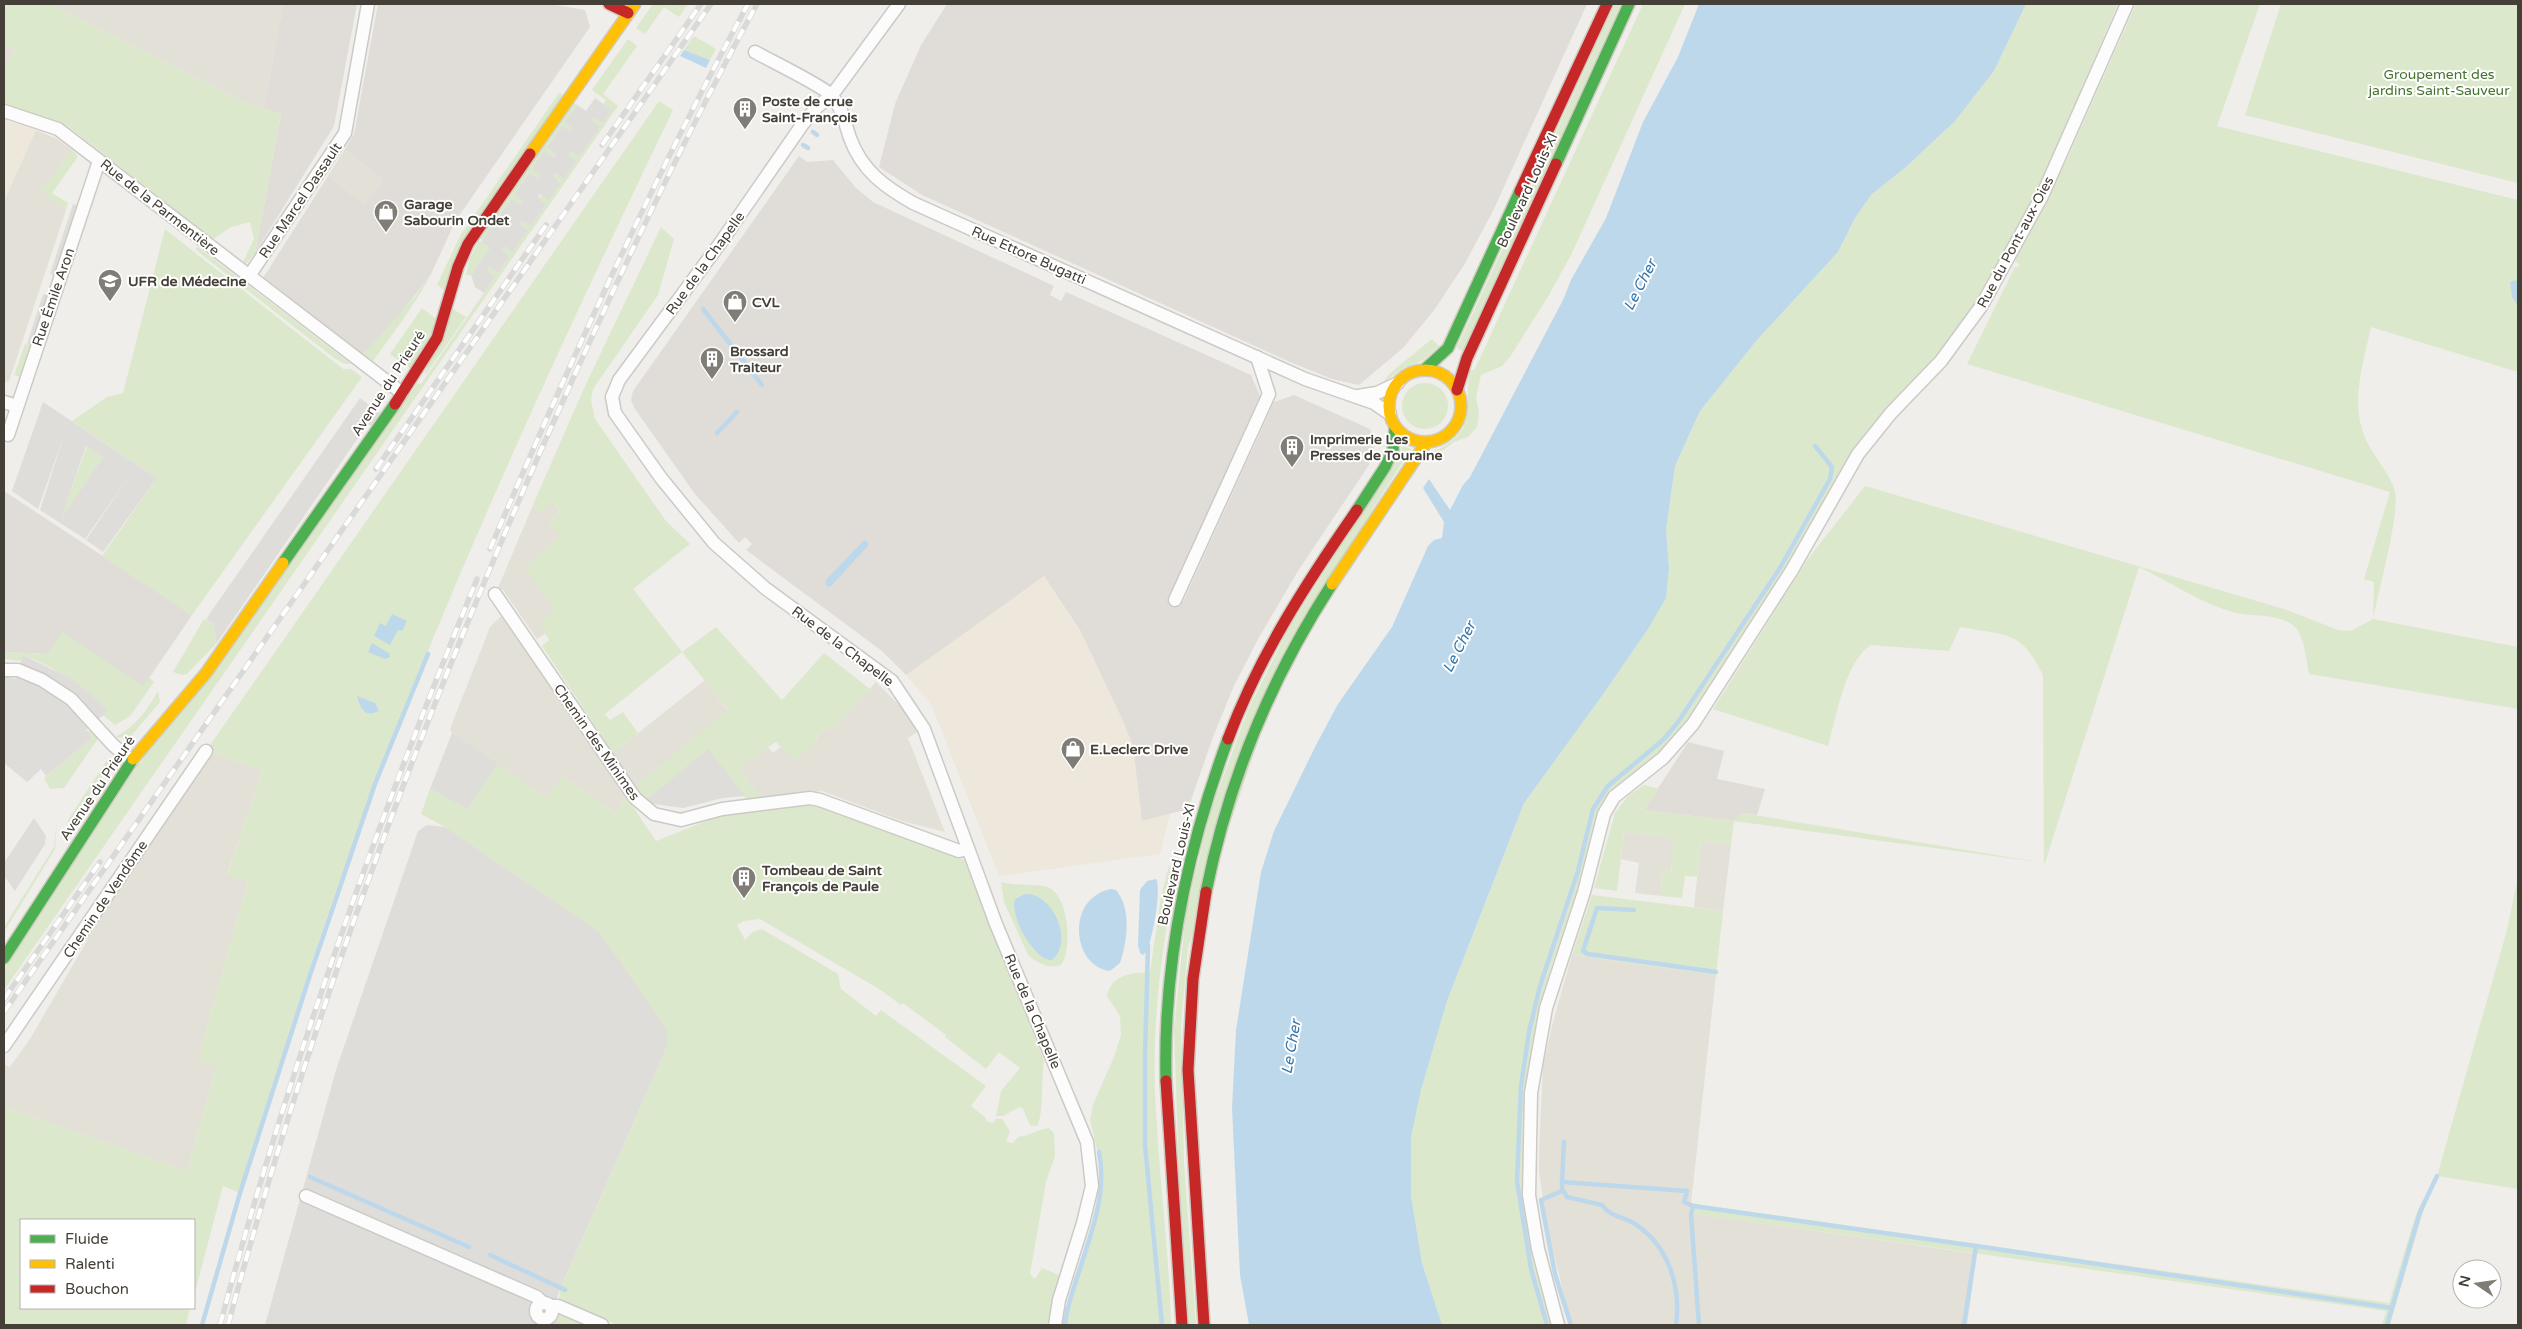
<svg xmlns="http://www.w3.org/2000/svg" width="2522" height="1329" font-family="'Varela Round',sans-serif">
<rect width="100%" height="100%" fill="#efeeea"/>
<g fill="#e3e0d8">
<path d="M49,4H283L264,109L238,99Z"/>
<path d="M4,44L15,49L4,74Z"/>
<path d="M36,130L57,139L72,150L41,191L66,210L9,381L4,383V201Z"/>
<path d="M345,149L383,180L364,204L328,176Z"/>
<path d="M552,502L560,511L549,522L561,535L557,609L546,633L537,639L503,590L498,588L533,505L540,512Z"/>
<path d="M501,616L627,798L615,813L563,777L547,799L452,733L450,729L490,627Z"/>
<path d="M705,680L728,711L635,786L613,753Z"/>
<path d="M876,682L902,708L917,732L908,738L945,832L902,821L822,791L763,800L740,771L744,768L742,765L753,756L762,753L760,752L767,746L773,753L782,746L794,760L818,740L816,738L826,727L831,731Z"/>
<path d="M206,751L263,770L227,874L248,882L198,1059L217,1066L187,1171L4,1107V1065L10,1067L30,1039L88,939L81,934Z"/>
<path d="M1624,832L1674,838L1671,872L1661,871L1662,896L1635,893L1639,863L1621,859Z"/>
<path d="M1701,841L1731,845L1723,911L1694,907Z"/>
<path d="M1572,955L1716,975L1690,1213L1977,1254L1967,1325H1572L1547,1228L1539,1171V1152L1543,1067L1553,1022Z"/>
</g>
<g fill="#eee7db">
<path d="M4,120L36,130L4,201Z"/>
<path d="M1043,575L1080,630L1123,721L1133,746L1142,821L1170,814L1160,854L999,876L931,704L906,675Z"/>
</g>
<g fill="#e0ddd8">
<path d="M283,4H357L334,126L255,253L281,115L264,109Z"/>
<path d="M378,4H550L585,10L590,27L456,220L431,274L396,320L362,355L263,278L328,176L364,204L383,180L345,149L354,134Z"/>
<path d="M947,4H1587L1493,211L1464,265L1435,309L1403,348L1359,385L1332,379L1290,362L1160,303L922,195L879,167L895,104L921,45Z"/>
<path d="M799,156L807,162L833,160L856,188L873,202L1054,286L1050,295L1061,301L1066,292L1251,375L1260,396L1170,596L1183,602L1274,402L1294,395L1370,429L1375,443L1369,465L1298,571L1258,639L1233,688L1213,737L1188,809L1142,821L1133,746L1123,721L1080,630L1044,576L906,675L882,651L746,550L752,544L745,537L739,543L695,494L635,409L631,400L633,391Z"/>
<path d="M4,491L192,615L143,687L62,633L48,654L4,652Z"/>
<path d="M1688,742L1724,751L1717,779L1765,789L1757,815L1742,813L1734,821L1644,810Z"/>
</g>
<g fill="#dce8cc">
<path d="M4,4H49L238,99L281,114L255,253L246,264L243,262L254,239L250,222L231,227L213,239L69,127L4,103V74L15,49L4,44Z"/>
<path d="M653,4H688L679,17L664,7L645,34L636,28Z"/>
<path d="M1615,4H1621L1463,351L1457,348Z"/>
<path d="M1643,4H1685L1572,253L1549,295L1510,357L1502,366L1481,375L1476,397L1479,413L1477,427L1468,437L1454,442L1442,451L1433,452C1480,430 1463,411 1470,370H1474L1480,358Z"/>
<path d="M2026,4H2118L2045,175L2013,239L1980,297L1952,339L1865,433L1750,627L1689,721L1659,753L1613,789L1598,814L1575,901L1551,967L1538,1015L1529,1065L1523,1121V1183L1526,1221L1536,1271L1552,1325H1442L1422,1263L1411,1196V1137L1421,1090L1447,1001L1524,803L1604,693L1648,629L1666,598L1669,569L1666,530L1675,466L1700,411L1757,340L1838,252L1855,218L1872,194L1906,167L1955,121L1994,71Z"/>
<path d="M2136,4H2260L2217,126L2518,200V372L2371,327C2363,365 2349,405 2367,442C2375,459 2391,474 2395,492C2400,513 2378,593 2373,619L2518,647V709L2309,674C2306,660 2305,638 2295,627C2280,613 2255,617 2236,613C2202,604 2170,582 2139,567L2045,863L1734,821L1731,845L1701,841L1697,877L1685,876L1682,898L1662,896L1661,871L1671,872L1674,838L1624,832L1617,891L1594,888L1615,813L1628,796L1644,785L1659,789L1644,810L1733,821L1742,813L2044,863L2043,675C2020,629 2007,636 1960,627L1949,651L1871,645C1845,661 1836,718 1828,746L1713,709L1808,559L1865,486L2284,609L2338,630L2351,631L2373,619L2374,582L2364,579L2390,492L1967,364L2015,267L2018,268L2020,264L2015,261L2068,157Z"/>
<path d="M2281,4H2518V183L2245,115Z"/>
<path d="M694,36L716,49L710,60L684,50Z"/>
<path d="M628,39L637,46L603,94L618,106L4,990V966L79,846L418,383L421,384L495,277L487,271L489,267L498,273L510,256L502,249L504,246L513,252L528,230L520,224L522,220L531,226L546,204L538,198L561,182L553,177L555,173L564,179L576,161L567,155L570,151L579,157L600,127L591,121L594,117L612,110L603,104L606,100L592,90Z"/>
<path d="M559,93L563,95L444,290L437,285L460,236Z"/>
<path d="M659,101L673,110C562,341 454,573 364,814C317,938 279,1066 240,1193L223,1186L194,1296V1220H21V1308H190L186,1325H4V1107L187,1171L217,1066L198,1059L248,882L227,875L263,770L206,751Z"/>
<path d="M574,103L577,105L565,122L574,129L571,132L562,126L547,147L556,153L553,158L545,152L541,175L538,179L529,173L514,195L523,201L520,205L511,199L496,220L505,227L502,231L493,225L482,240L479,238Z"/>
<path d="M72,150L77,155V158L52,193L68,203L66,210L41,191Z"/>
<path d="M661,227L674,239L658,295L593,389L591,400L595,419L666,521L690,544L633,589L682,652L716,627L782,700L824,653L870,689L831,731L826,727L816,737L819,740L794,760L776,742L761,751L762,754L755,759L753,756L742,765L744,768L740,771L763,800L749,802L708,750L645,801L635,786L728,710L682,652L605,714L610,720L623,712L638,733L613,753L542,646L549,640L539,623L556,609L525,569L560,535L549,522L560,511L552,502L540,513L533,505L585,386Z"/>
<path d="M165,229L343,369H351L362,377L192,615L102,556L157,478L72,421L107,397L123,393Z"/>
<path d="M479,241L490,248L471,275H466L470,258Z"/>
<path d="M198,247L351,364H345L334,358L211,262L195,249Z"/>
<path d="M433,271C416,303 394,332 373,361L363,354L414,298Z"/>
<path d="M422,308L436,319L433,330L411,369L390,354Z"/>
<path d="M453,309L466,317L426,374L425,373Z"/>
<path d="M1432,339L1439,346L1423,360L1402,369L1384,382L1389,374Z"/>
<path d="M25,344L31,346L20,377L14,375Z"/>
<circle cx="1425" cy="406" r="23"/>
<path d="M87,446L103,457L60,521Z"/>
<path d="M1403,446L1411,449L1296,630L1188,948L1181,1025L1184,1163L1196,1325H1189L1180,1204L1174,1029L1186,913L1211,810L1248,710L1289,628Z"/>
<path d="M204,619L214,625L216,644L187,674L182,675L173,672Z"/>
<path d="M62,632L143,686L149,677L154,682L130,716L115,725L103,715L107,711C83,685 56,668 23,655L21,661L4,659V652L48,654Z"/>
<path d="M158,691L160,702L131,736L117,738V736C137,725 147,710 158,691Z"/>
<path d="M85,730L95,732L99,737L64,788L50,789L44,778L92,738Z"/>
<path d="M111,759V762L67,829L68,820L107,760Z"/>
<path d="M498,764L547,798L563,777L615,813L627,798L656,841L726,813L817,804L964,860L1044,1060C1041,1077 1044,1115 1037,1126L1030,1125L1023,1109L1020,1107L1003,1116H996L1001,1091L1020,1068L999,1052L986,1069L945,1037L946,1035L903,1003L901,1005L879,989L760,919L744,921L737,925L745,940L753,932L762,929L838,974L841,989L876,1016L881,1010L986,1086L971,1106L986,1118V1121L994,1123L995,1119H1002L1010,1131L1006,1142L1013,1143L1018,1137C1030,1136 1038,1129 1049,1128L1054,1133L1055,1156L1046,1182L1030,1274L1035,1279L1042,1268L1059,1275L1047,1325H617L559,1299L560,1290L668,1044L445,827L421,814L430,789L467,809Z"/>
<path d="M57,820L55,849L4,932V927L54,847Z"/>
<path d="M1169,866L1177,869C1163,942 1152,1016 1155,1091C1158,1169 1169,1247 1171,1325H1062L1096,1208L1100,1184L1099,1158L1090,1120L1093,1105L1114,1057L1121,1035L1120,1016L1107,996C1112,974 1131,973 1150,972L1161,896Z"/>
<path d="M2518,877V1189L2437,1176L2422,1215L2390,1325H2382L2386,1311L1689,1213L1690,1203L2389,1303L2416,1214L2437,1176L2507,930Z"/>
<path d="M1001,882C1016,886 1035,883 1047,887C1069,894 1073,949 1061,965C1049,969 1037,963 1028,955L1004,902Z"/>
<path d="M1592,895L1723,911L1716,975L1572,955Z"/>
<path d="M555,1314H558L585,1325H564L554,1320Z"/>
</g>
<g fill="#dfddda" fill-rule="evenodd">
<path d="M595,98L612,110L603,123L594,117L592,121L600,127L579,157L570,151L568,155L576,161L564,179L555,173L553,176L561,183L549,200L540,194L538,198L546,204L531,226L522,220L520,224L528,230L513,252L504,246L502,249L510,256L498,273L489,267L487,271L495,277L484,293L475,287L471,275L490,248L481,242L493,224L502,230L505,227L496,220L511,199L520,205L523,201L514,195L529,173L538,179L541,175L532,169L544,151L553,158L556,154L547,147L562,126L571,132L573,129L565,122L577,105L586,111Z"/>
<path d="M73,204L77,205L54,275L50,274Z"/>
<path d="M43,294L47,295L31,346L27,344Z"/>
<path d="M360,398L380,413L372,425H367L216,644L214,625L206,619Z"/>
<path d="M43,402L157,478L103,552L86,540L130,475L85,539L40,510L65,432L38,509L12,491ZM87,446L103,457L61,519L86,446Z"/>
<path d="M23,655L70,678L92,695L108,711L86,730L92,738L46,776L41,769L27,782L4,763V681L5,676L15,679Z"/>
<path d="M452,733L498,764L467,809L430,789Z"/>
<path d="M708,749L745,796L723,798L683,808L647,803L645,801Z"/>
<path d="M34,818L46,836L45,844L15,891L4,876V863Z"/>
<path d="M427,825L445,827L600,933L667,1030L668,1044L558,1294L553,1318L564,1325H265L336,1070L418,831Z"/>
</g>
<g fill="#bdd8eb">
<path d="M1699,4H2026L1994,71L1955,121L1906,167L1872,194L1855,218L1838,252L1757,340L1700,411L1675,466L1666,530L1669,569L1666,598L1648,629L1604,693L1524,803L1447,1001L1421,1090L1411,1137V1196L1422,1263L1442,1325H1249L1240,1275L1232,1108L1236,1030L1261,872L1274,831L1316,745L1338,704L1392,627L1428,546L1434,540L1442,538L1444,522L1423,488L1429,479L1450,510L1463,485L1470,477L1563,300L1571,280L1606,218L1643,122L1678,57Z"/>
<path d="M684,50L710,60L706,68L680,56Z"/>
<path d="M2516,280L2518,281V306L2512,297L2510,282Z"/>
<path d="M864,540L868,542V546L831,586L827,587L825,581Z"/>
<path d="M392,614L407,621L402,631L398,630L390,645L374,636L380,623L386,626Z"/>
<path d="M372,643L390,654V657L385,659L368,652Z"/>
<path d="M357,696L375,703L379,711C364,718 361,709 357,696Z"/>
<path d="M1156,879C1162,887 1152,950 1143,955L1140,953L1138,945L1140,890L1147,881Z"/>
<path d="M1111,889L1116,890C1132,909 1127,942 1120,963L1110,971C1072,967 1065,898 1111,889Z"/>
<path d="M1025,894C1054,893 1074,943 1052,960C1034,961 1009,915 1015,899Z"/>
</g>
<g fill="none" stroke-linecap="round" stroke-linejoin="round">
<g stroke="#bdd8eb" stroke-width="4.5">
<path d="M813,132L817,135"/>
<path d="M803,145L808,148"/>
<path d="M703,309L762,385"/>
<path d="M717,433L737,412"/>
<path d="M1634,910L1597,908L1583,951L1588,954L1716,972"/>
<path d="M1148,945L1145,1056V1145L1162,1325"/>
<path d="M310,1177L469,1247"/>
<path d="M1562,1182L1564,1142"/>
<path d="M1562,1191L1541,1200L1555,1274L1571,1325"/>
<path d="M1693,1206L1691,1215L1699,1325"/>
<path d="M490,1255L565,1290"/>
<path d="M202,1325L240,1193L309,978L375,784L428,654"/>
<path d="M1065,1325C1066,1311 1071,1297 1075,1284C1088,1241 1108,1197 1099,1152"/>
<path d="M1547,1325L1531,1269L1517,1181L1521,1086L1529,1032L1540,986L1578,871L1593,809L1608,786L1664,739L1678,722L1780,568L1830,479L1832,467L1815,446"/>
<path d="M1676,1325C1681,1287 1669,1246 1635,1224C1624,1217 1609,1216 1602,1205L1567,1197L1562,1189V1182L1687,1191L1684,1202L1693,1206L1976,1246"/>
<path d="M1964,1325L1976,1246L2392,1308"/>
<path d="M2387,1325L2420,1212L2437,1176"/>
</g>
<defs>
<g id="street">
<path d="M899,4L832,95L817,107L802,125L721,242L619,380L612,397L615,413L661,478L714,543L765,588L892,681L924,729L996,924L1087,1142L1092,1186L1083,1223L1059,1300L1055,1325"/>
<path d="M755,52C769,60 825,87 832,96C843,109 845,124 850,138C862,171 885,187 913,203L1305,379L1374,403L1390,414"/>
<path d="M4,111L58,129L402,393"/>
<path d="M249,276L345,133L368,4"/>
<path d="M1358,396L1377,393L1398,383"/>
<path d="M4,402L17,406"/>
<path d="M8,435L99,161"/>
<path d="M495,594L635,798L654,814L681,820L722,809L810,798L820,800L959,851L968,849"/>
<path d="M1175,600L1269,394L1257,357"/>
<path d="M4,670H18L42,680L71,699L113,745L132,761"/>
<path d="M4,1046L206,751"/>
<path d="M306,1196L537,1297L543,1303"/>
<circle cx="544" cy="1311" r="8"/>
<path d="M550,1306H558L602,1325"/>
<path d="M1558,1325L1538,1249L1529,1195L1531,1093L1546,1008L1584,892L1604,814L1614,797L1663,758L1693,724L1792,570L1858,454L1891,413L1941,361L1982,305L2042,196L2127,4"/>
</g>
<g id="fast">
<path d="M1556,164L1629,4"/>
<path d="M1424,370L1448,348L1520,191"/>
<path d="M1357,510L1385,467L1393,450L1395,427"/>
<path d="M283,563L395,404"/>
<path d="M1206,892C1228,782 1271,678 1332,584"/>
<path d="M4,958L133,759"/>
<path d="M1166,1081C1163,963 1187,849 1228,739"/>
</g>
<g id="slow">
<path d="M530,154L635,4"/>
<circle cx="1425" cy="406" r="36"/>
<path d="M1332,584L1426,443"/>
<path d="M133,759L206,673L283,563"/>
</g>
<g id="jam">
<path d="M609,4L628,13"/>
<path d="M1520,191L1607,4"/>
<path d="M1457,390L1467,358L1556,164"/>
<path d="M395,404L437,338L458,267L468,244L530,154"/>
<path d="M1228,739C1259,656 1307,582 1357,510"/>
<path d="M1166,1081L1182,1325"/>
<path d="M1204,1325L1188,1070L1193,979L1206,892"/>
</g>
</defs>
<use href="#street" stroke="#cccac6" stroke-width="15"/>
<use href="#fast" stroke="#cecbc1" stroke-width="14"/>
<use href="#slow" stroke="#cecbc1" stroke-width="14"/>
<use href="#jam" stroke="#cecbc1" stroke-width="14"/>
<use href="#street" stroke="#fdfcfc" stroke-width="12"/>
<use href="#fast" stroke="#4caf50" stroke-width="11"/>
<use href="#slow" stroke="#ffc107" stroke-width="11"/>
<use href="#jam" stroke="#c62828" stroke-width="11"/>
<defs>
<g id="rail">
<path d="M602,145L701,4"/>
<path d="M376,469L546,225"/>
<path d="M490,549C569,364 652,181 748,4"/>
<path d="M4,999L100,862"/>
<path d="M4,1012L711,4"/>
<path d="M220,1325C288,1071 377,822 477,579"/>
<path d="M228,1325C313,1009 428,701 562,403C623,267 686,134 757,4"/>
</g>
</defs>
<use href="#rail" stroke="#d9d9d8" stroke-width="5.5"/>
<use href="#rail" stroke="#fff" stroke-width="4" stroke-dasharray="11" stroke-linecap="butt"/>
</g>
<defs>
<symbol id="building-pin" viewBox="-11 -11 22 30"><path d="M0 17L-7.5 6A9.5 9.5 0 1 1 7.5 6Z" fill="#807d76" stroke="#fff"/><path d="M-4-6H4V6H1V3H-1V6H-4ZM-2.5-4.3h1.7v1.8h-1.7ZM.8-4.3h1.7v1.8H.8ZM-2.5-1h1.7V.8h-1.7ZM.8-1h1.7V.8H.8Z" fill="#fff"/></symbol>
<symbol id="shop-pin" viewBox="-11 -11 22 30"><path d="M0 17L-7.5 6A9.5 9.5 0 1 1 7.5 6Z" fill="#807d76" stroke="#fff"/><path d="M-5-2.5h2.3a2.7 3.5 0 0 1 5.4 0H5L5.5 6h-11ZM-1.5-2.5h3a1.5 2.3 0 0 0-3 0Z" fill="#fff"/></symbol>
<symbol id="university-pin" viewBox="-11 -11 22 30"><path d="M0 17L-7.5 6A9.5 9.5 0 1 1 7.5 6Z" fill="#807d76" stroke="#fff"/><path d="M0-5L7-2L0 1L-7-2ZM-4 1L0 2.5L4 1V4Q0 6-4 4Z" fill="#fff"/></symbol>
</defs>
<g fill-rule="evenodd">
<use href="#building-pin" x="731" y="95" width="28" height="38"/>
<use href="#shop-pin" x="372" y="198" width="28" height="38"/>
<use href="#university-pin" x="96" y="267" width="28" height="38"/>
<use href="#shop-pin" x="721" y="288" width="28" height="38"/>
<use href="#building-pin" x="698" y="345" width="28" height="38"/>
<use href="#building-pin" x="1278" y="433" width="28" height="38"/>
<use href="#shop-pin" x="1059" y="735" width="28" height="38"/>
<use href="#building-pin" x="730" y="864" width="28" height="38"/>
</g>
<g text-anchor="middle" stroke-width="4" stroke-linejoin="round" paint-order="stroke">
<g font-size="14" fill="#46732e" stroke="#fff">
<text x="2439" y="79">Groupement des<tspan x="2439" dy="16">jardins Saint-Sauveur</tspan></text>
</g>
<g font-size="14" font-weight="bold" fill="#454037" stroke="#fff" text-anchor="start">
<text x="762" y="106">Poste de crue<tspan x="762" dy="16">Saint-François</tspan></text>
<text x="404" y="209">Garage<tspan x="404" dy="16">Sabourin Ondet</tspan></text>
<text x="128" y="286">UFR de Médecine</text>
<text x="752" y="307">CVL</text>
<text x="730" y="356">Brossard<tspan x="730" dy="16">Traiteur</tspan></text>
<text x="1310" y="444">Imprimerie Les<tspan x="1310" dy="16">Presses de Touraine</tspan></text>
<text x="1090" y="754">E.Leclerc Drive</text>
<text x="762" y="875">Tombeau de Saint<tspan x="762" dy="16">François de Paule</tspan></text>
</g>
<g font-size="14" fill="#454037" stroke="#fff">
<text transform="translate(1527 190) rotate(-65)" y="5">Boulevard Louis-XI</text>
<text transform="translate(300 200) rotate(-56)" y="5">Rue Marcel Dassault</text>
<text transform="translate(160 207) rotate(38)" y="5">Rue de la Parmentière</text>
<text transform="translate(2015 242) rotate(-62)" y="5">Rue du Pont-aux-Oies</text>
<text transform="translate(1029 255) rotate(24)" y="5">Rue Ettore Bugatti</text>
<text transform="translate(705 263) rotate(-54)" y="5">Rue de la Chapelle</text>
<text transform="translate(53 297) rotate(-71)" y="5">Rue Émile Aron</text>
<text transform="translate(388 383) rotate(-57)" y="5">Avenue du Prieuré</text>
<text transform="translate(843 646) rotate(37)" y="5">Rue de la Chapelle</text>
<text transform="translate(597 742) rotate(55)" y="5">Chemin des Minimes</text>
<text transform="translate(97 788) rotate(-56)" y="5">Avenue du Prieuré</text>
<text transform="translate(1176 864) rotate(-77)" y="5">Boulevard Louis-XI</text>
<text transform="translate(105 899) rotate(-56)" y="5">Chemin de Vendôme</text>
<text transform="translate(1033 1011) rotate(67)" y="5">Rue de la Chapelle</text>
</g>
<g font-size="15" font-style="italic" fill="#3776aa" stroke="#fff">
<text transform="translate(1640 285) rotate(-63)" y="5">Le Cher</text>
<text transform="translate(1459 647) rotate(-63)" y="5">Le Cher</text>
<text transform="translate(1291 1047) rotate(-80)" y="5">Le Cher</text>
</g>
</g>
<rect width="2522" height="1329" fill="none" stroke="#454037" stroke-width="10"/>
<rect x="20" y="1219" width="175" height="90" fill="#ffffff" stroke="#b5b3af"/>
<rect x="30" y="1235" width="25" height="8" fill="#4caf50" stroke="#b5b3af"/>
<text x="65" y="1244" font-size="15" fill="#454037">Fluide</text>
<rect x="30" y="1260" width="25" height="8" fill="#ffc107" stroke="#b5b3af"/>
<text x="65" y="1269" font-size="15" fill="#454037">Ralenti</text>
<rect x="30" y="1285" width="25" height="8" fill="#c62828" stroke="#b5b3af"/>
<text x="65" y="1294" font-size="15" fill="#454037">Bouchon</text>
<g transform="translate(2477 1284) rotate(283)"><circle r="24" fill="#ffffff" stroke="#b5b3af"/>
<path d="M0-4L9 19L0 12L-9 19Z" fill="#807d76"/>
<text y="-8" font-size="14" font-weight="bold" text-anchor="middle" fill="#454037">N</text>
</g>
</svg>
